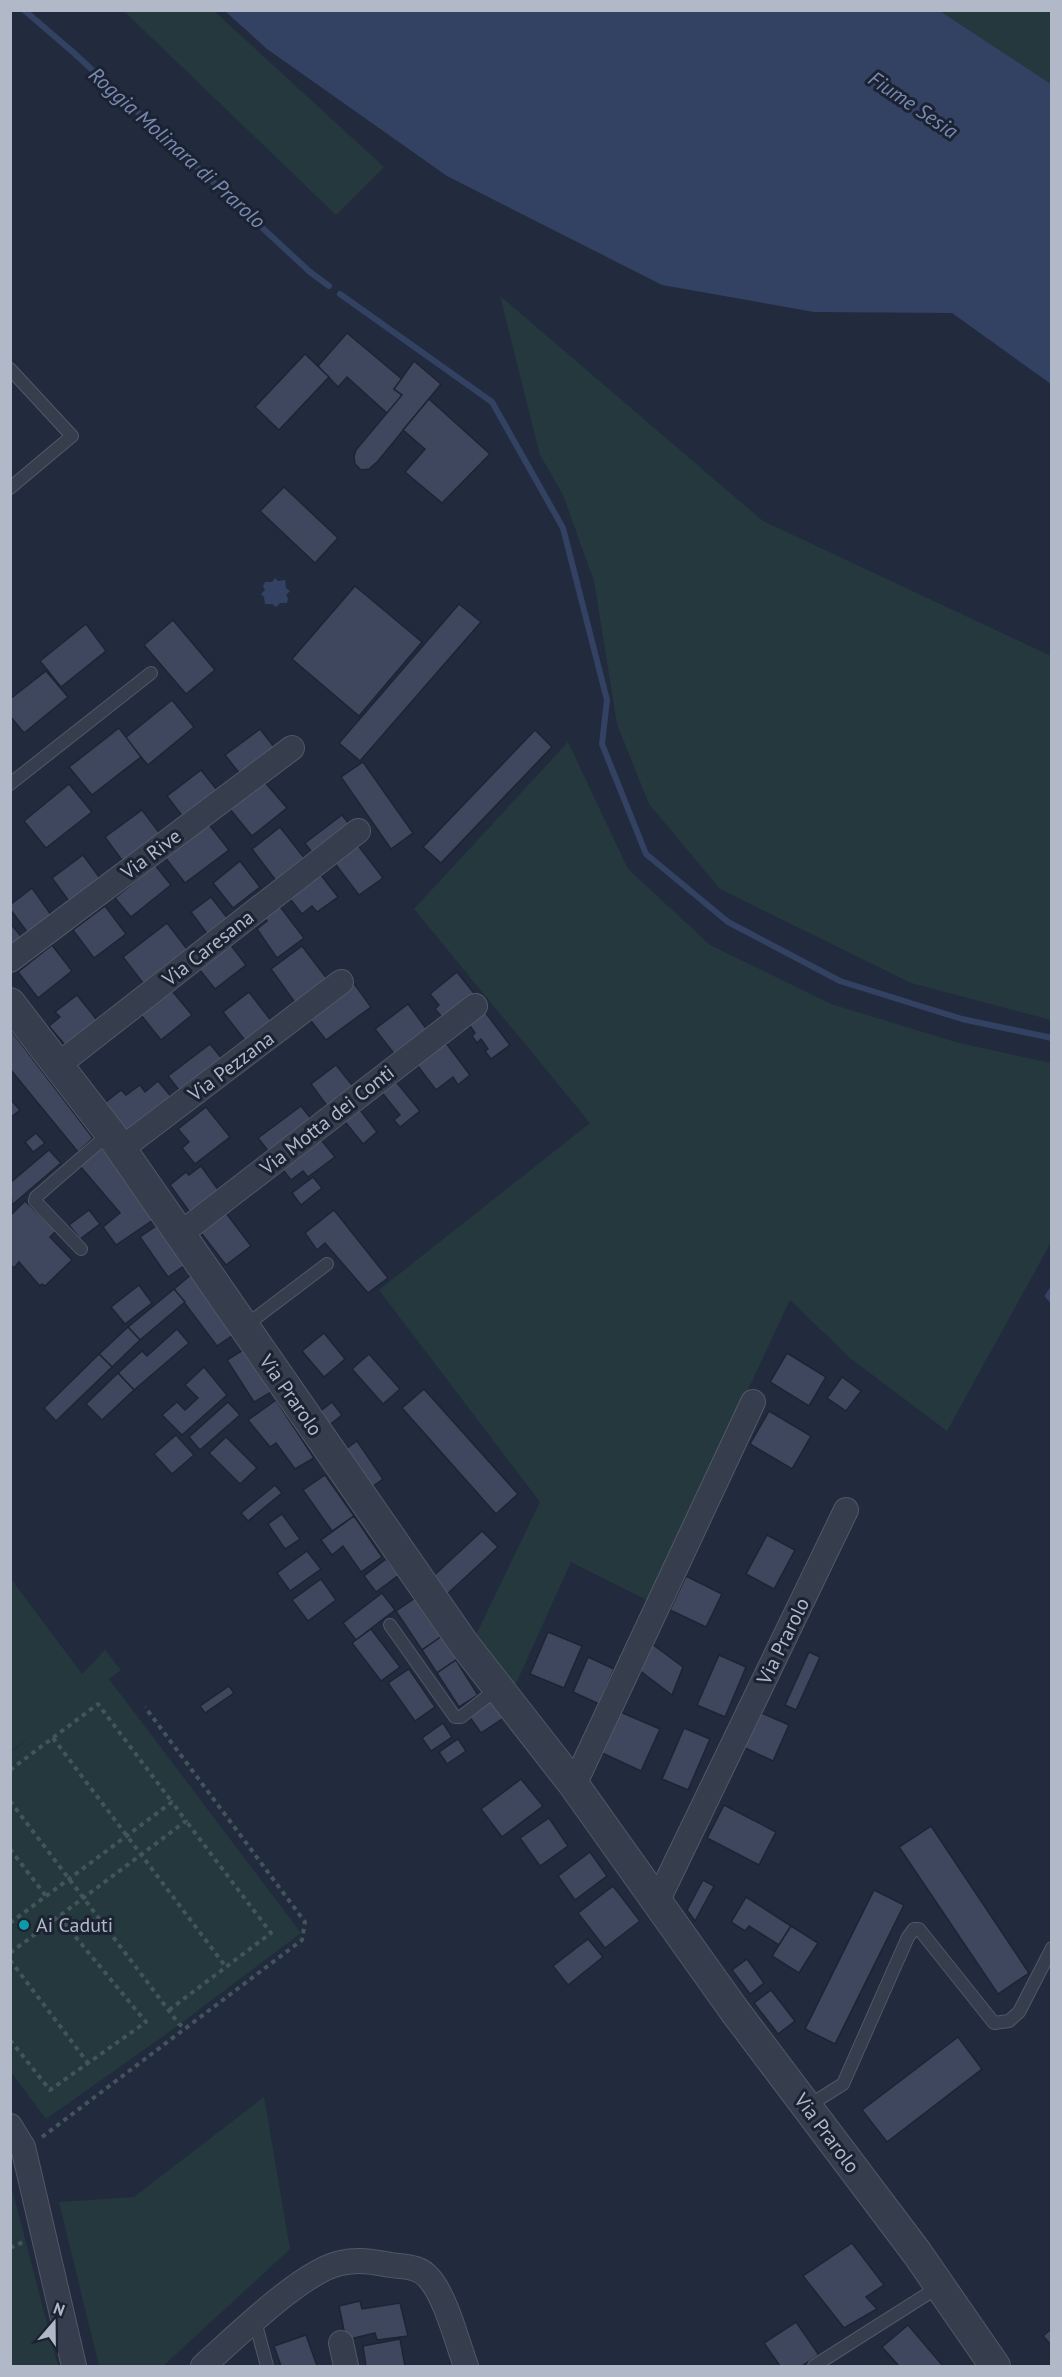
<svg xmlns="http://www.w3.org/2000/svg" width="1062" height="2377" font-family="'PT Sans',sans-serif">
<rect width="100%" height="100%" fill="#222b3d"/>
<g fill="#24383e">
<path d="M124,11H214L384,167L336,215Z"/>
<path d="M940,11H1051V84Z"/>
<path d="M500,296L763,521L1051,656V1020L911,983L720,889L649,804L617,724L594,581L563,495L540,455Z"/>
<path d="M568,742L628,869L710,945L831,1004L959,1043L1051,1063V1242L947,1431L850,1358L790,1300L649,1601L571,1562L514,1688L475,1637L540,1502L379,1290L590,1123L414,909Z"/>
<path d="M11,1579L82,1674L105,1650L121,1670L109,1679L301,1933L172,2030L46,2119L11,2072V1752L34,1734L11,1751Z"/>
<path d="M264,2097L290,2249L163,2366H99L59,2202L134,2197Z"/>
<path d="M10,2181L58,2366H11Z"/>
</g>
<g fill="#334163">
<path d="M225,11H940L1051,84V384L952,313L814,312L662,285L447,176L267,49Z"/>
<path d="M275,578L278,581L285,580L286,588L290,591L286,595L288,598L287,603H280L276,607L272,604H265L264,597L261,594L265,590L263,586L265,582H272Z"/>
</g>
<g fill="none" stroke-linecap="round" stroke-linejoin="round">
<g stroke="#334163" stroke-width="6">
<path d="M24,10L74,53L310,272L329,286"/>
<path d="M340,294L492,402L563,528L607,700L602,744L646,854L728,922L840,981L962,1019L1052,1038"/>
<path d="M1052,1290L1048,1296L1052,1300"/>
</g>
</g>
<g fill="#3e475d" stroke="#1d2434" stroke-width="1.5">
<path d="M347,333L402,379L394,389L402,395L388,414L347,377L338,387L318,366Z"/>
<path d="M305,354L329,377L279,430L255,407Z"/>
<path d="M414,361L441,384L378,461L369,469L361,470L355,464L354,456L356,450L402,395L394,389Z"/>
<path d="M429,399L490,454L442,503L405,472L425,449L403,430Z"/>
<path d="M284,487L338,538L315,563L260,511Z"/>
<path d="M355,586L422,642L359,716L292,659Z"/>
<path d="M459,604L481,622L360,761L339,743Z"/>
<path d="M173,620L215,670L186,694L144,645Z"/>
<path d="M86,624L106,651L61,687L40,661Z"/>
<path d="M46,671L68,697L24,733L10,716V699Z"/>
<path d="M172,700L194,727L148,765L125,738Z"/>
<path d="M119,728L141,757L92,795L69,767Z"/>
<path d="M260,729L278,752L244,779L225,755Z"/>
<path d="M535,730L552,747L441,863L423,847Z"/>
<path d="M363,762L413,833L391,849L341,777Z"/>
<path d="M201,770L221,795L186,821L167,796Z"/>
<path d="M263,780L287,808L252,836L229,808Z"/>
<path d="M69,784L92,812L46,848L24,821Z"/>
<path d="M142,810L161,835L124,863L105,837Z"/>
<path d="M342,815L353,829L316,858L305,843Z"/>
<path d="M207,822L229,850L185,883L164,856Z"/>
<path d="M280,827L309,864L280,886L252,849Z"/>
<path d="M357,844L383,878L359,895L333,861Z"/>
<path d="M83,855L105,885L74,908L52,878Z"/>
<path d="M240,861L260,887L233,908L213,883Z"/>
<path d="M155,865L171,885L131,917L115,898Z"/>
<path d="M317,870L338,897L317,912L312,906L302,914L287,895Z"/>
<path d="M32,888L52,916L28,933L10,909V905Z"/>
<path d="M211,897L232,924L211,939L191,912Z"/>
<path d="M278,904L304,938L277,958L257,929L267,921L263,916Z"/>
<path d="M105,906L126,934L94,958L73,930Z"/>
<path d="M10,923L25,941L10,953Z"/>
<path d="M167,923L190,953L146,987L123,957Z"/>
<path d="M227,940L246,965L215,989L195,964Z"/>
<path d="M52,945L72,971L38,998L18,972Z"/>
<path d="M302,946L328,980L296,1004L271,969Z"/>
<path d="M457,972L477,997L447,1023L435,1009L439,1005L430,994Z"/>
<path d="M350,978L371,1007L326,1040L304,1012Z"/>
<path d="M168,986L192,1015L161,1040L137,1010Z"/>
<path d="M249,992L273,1023L247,1043L223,1012Z"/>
<path d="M77,995L101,1025L70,1051L49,1026L60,1017L55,1012Z"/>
<path d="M408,1004L431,1035L398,1059L375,1029Z"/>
<path d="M482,1008L510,1045L491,1059L485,1051L488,1049L481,1039L477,1043L472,1036L475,1033L466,1020Z"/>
<path d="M10,1029L93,1138L78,1152L10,1069Z"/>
<path d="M443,1039L470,1075L458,1085L453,1077L436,1090L414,1061Z"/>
<path d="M210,1044L224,1061L182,1094L168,1076Z"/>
<path d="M336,1065L356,1090L330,1110L311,1084Z"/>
<path d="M393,1078L420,1111L400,1127L394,1120L400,1115L379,1089Z"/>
<path d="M158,1081L174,1100L128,1137L102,1105L121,1090L126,1095L140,1085L145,1092Z"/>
<path d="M10,1099L20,1110L10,1118Z"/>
<path d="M301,1106L316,1125L273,1157L258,1138Z"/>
<path d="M357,1106L377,1132L363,1144L342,1118Z"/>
<path d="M206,1107L230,1137L195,1164L182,1148L189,1142L178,1129Z"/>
<path d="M36,1133L45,1143L33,1152L25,1142Z"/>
<path d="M318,1136L335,1157L308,1177L303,1171L291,1180L279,1165Z"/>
<path d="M102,1148L156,1218L116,1245L103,1227L120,1213L80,1166Z"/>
<path d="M49,1150L61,1163L12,1205L10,1183Z"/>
<path d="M201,1166L222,1195L194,1218L170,1185L186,1172L189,1175Z"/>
<path d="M313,1177L322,1188L301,1205L292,1193Z"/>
<path d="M25,1201L56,1231L50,1237L72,1260L45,1286L42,1284L40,1286L19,1262L14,1268L10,1264V1216Z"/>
<path d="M223,1209L251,1246L226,1265L198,1229Z"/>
<path d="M89,1210L100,1224L80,1239L69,1225Z"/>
<path d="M334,1210L388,1278L368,1293L325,1243L317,1250L305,1233Z"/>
<path d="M159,1224L187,1264L168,1277L140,1237Z"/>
<path d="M193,1273L236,1333L217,1346L174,1289Z"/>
<path d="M139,1285L152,1303L125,1324L111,1307Z"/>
<path d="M174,1289L185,1302L140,1340L128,1327Z"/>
<path d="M128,1327L140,1340L112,1367L99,1354Z"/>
<path d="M177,1329L189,1343L134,1390L118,1373L142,1351L147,1356Z"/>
<path d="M324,1333L345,1359L324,1377L302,1351Z"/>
<path d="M246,1348L273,1391L254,1402L227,1360Z"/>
<path d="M787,1353L826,1377L809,1406L770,1382Z"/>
<path d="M99,1354L112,1367L56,1421L44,1408Z"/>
<path d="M369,1354L400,1389L383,1404L352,1369Z"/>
<path d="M204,1367L227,1395L182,1435L162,1415L177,1402L185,1410L198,1398L185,1385Z"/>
<path d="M118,1373L134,1390L102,1420L86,1404Z"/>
<path d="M842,1377L861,1391L846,1411L827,1398Z"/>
<path d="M424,1389L518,1494L496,1514L402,1408Z"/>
<path d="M276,1400L314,1458L295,1469L276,1443L270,1447L248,1420Z"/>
<path d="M228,1402L240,1415L200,1450L189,1437Z"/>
<path d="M332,1402L342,1415L328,1426L318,1413Z"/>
<path d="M769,1411L811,1436L792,1469L750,1444Z"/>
<path d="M176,1435L194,1455L172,1474L154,1454Z"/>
<path d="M226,1437L257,1468L240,1484L209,1453Z"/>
<path d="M357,1441L383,1479L369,1489L343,1451Z"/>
<path d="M325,1475L354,1516L332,1531L303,1490Z"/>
<path d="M275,1485L282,1493L248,1521L241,1513Z"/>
<path d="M282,1514L300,1539L285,1549L268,1524Z"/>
<path d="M354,1516L382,1557L361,1572L343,1546L332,1555L321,1540Z"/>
<path d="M482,1531L498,1547L443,1598L429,1580Z"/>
<path d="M767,1535L795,1550L774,1589L746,1574Z"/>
<path d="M307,1551L321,1569L290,1591L277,1573Z"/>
<path d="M386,1559L399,1575L376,1592L364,1576Z"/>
<path d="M686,1576L722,1594L706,1627L670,1610Z"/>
<path d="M321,1579L336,1600L308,1621L292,1600Z"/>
<path d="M382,1593L395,1610L356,1640L343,1623Z"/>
<path d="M415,1598L441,1637L422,1650L396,1611Z"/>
<path d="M371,1629L400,1667L381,1681L352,1643Z"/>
<path d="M548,1632L582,1646L564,1688L530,1674Z"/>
<path d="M445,1634L460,1657L437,1673L422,1650Z"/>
<path d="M652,1644L683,1667L672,1695L639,1670Z"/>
<path d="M809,1652L820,1657L796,1710L785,1705Z"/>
<path d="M719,1655L746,1667L725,1717L697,1705Z"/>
<path d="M588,1657L614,1669L599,1704L573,1692Z"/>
<path d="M456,1660L478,1695L459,1707L437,1673Z"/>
<path d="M409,1669L435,1707L415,1721L388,1683Z"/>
<path d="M229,1686L234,1693L205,1713L200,1706Z"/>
<path d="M495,1698L507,1716L481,1733L469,1716Z"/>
<path d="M618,1711L660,1729L641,1771L600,1752Z"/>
<path d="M759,1712L789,1725L773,1761L743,1747Z"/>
<path d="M443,1723L452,1737L431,1751L422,1738Z"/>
<path d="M684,1728L710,1739L688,1790L662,1779Z"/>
<path d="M458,1739L466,1751L447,1764L439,1752Z"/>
<path d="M521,1779L543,1806L502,1837L481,1809Z"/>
<path d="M724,1805L776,1832L759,1865L707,1838Z"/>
<path d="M549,1818L568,1846L540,1866L520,1838Z"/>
<path d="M931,1826L1029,1973L998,1994L899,1847Z"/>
<path d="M590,1852L607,1876L575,1900L558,1876Z"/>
<path d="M703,1880L714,1886L695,1921L687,1910Z"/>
<path d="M613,1886L640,1921L605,1948L578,1913Z"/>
<path d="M874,1890L904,1905L835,2044L805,2029Z"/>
<path d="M746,1897L791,1926L779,1945L749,1926L745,1931L731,1922Z"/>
<path d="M791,1926L818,1943L799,1973L772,1956Z"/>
<path d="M588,1939L603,1957L568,1985L553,1966Z"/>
<path d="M747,1959L764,1983L750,1994L732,1970Z"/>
<path d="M771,1990L795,2021L778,2034L754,2003Z"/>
<path d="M958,2037L982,2069L887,2142L862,2110Z"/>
<path d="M852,2243L884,2285L866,2297L877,2309L844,2328L803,2276Z"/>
<path d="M360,2301L362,2309L400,2303L408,2336L377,2340L375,2333L346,2340L339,2306Z"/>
<path d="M796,2322L819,2355L802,2366H780L764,2343Z"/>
<path d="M908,2325L943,2366H899L882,2347Z"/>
<path d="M1052,2328V2346L1043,2336Z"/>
<path d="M306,2335L317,2366H281L274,2346Z"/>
<path d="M400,2339L405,2366H366L363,2346Z"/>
</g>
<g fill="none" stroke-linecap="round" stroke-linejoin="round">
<defs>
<g id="service">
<path d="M10,369L72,436L10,488"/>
<path d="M10,784L151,673"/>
<path d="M81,1249L35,1201L36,1197L110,1133"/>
<path d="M245,1326L327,1264"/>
<path d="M390,1625L455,1717H461L498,1688"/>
<path d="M808,2106L843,2084L908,1937L914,1929H919L994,2023L1009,2021L1019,2012L1052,1948"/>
<path d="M255,2321L267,2366"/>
<path d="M814,2366L940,2286"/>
</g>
<g id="minor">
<path d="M10,960L292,748"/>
<path d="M58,1065L358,831"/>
<path d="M121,1149L341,982"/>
<path d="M179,1235L475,1006"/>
<path d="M574,1785L753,1402"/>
<path d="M657,1902L846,1510"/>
<path d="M10,2126L23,2147L74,2366"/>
<path d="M341,2343L346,2366"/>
<path d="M203,2366C234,2339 303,2270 341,2263C359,2259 374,2262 391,2265C405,2267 419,2266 429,2278C446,2297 457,2342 466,2366"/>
</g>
<path id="tertiary" d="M10,1003L110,1133L464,1644L574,1785L734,2010L917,2253L995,2366"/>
</defs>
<use href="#service" stroke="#515868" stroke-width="14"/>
<use href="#minor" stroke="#515868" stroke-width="26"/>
<use href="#tertiary" stroke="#515868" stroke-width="32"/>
<g stroke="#42555b" stroke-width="4" stroke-dasharray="4.5 4.5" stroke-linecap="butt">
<path d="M53,1738L226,1967"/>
<path d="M10,1770L98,1704L172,1802"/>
<path d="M10,1801L179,2024L185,2028"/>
<path d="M10,1849L46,1896"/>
<path d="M10,1923L172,1802L186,1821L10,1953"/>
<path d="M10,1960L88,2063"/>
<path d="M169,2010L271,1933L186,1821"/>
<path d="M10,2040L50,2090L146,2022L59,1917"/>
<path d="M42,2137L302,1940L305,1922L145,1707"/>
<path d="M10,2248L23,2242"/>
</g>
<use href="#service" stroke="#363d4d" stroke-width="12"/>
<use href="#minor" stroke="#363d4d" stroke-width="24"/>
<use href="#tertiary" stroke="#363d4d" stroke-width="30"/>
</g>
<circle fill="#0f9aa8" stroke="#1b2232" stroke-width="2" cx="24" cy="1925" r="6"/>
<g text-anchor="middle" stroke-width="6" stroke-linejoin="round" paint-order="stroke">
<g font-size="20" fill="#b1b8c8" stroke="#1b2232">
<text transform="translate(151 854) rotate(-37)" y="7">Via Rive</text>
<text transform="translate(208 948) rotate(-38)" y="7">Via Caresana</text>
<text transform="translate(231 1066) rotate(-37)" y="7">Via Pezzana</text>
<text transform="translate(327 1120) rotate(-38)" y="7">Via Motta dei Conti</text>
<text transform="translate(291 1395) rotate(55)" y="7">Via Prarolo</text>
<text transform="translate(783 1641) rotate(-64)" y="7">Via Prarolo</text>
<text transform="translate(827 2133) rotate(53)" y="7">Via Prarolo</text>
</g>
<g font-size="20" fill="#b1b8c8" stroke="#1b2232" text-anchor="start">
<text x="36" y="1932">Ai Caduti</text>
</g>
<g font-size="21" font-style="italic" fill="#788ab2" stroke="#1b2232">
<text transform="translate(913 105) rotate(34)" y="7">Fiume Sesia</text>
<text transform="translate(177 148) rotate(42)" y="7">Roggia Molinara di Prarolo</text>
</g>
</g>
<rect width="1062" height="2377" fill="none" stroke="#b1b8c8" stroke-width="24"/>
<g transform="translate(54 2323) rotate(20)" stroke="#1b2232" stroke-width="4.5" paint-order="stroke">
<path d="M0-4.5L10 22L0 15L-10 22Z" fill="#b1b8c8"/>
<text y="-9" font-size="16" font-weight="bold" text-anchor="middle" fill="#b1b8c8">N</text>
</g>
</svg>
